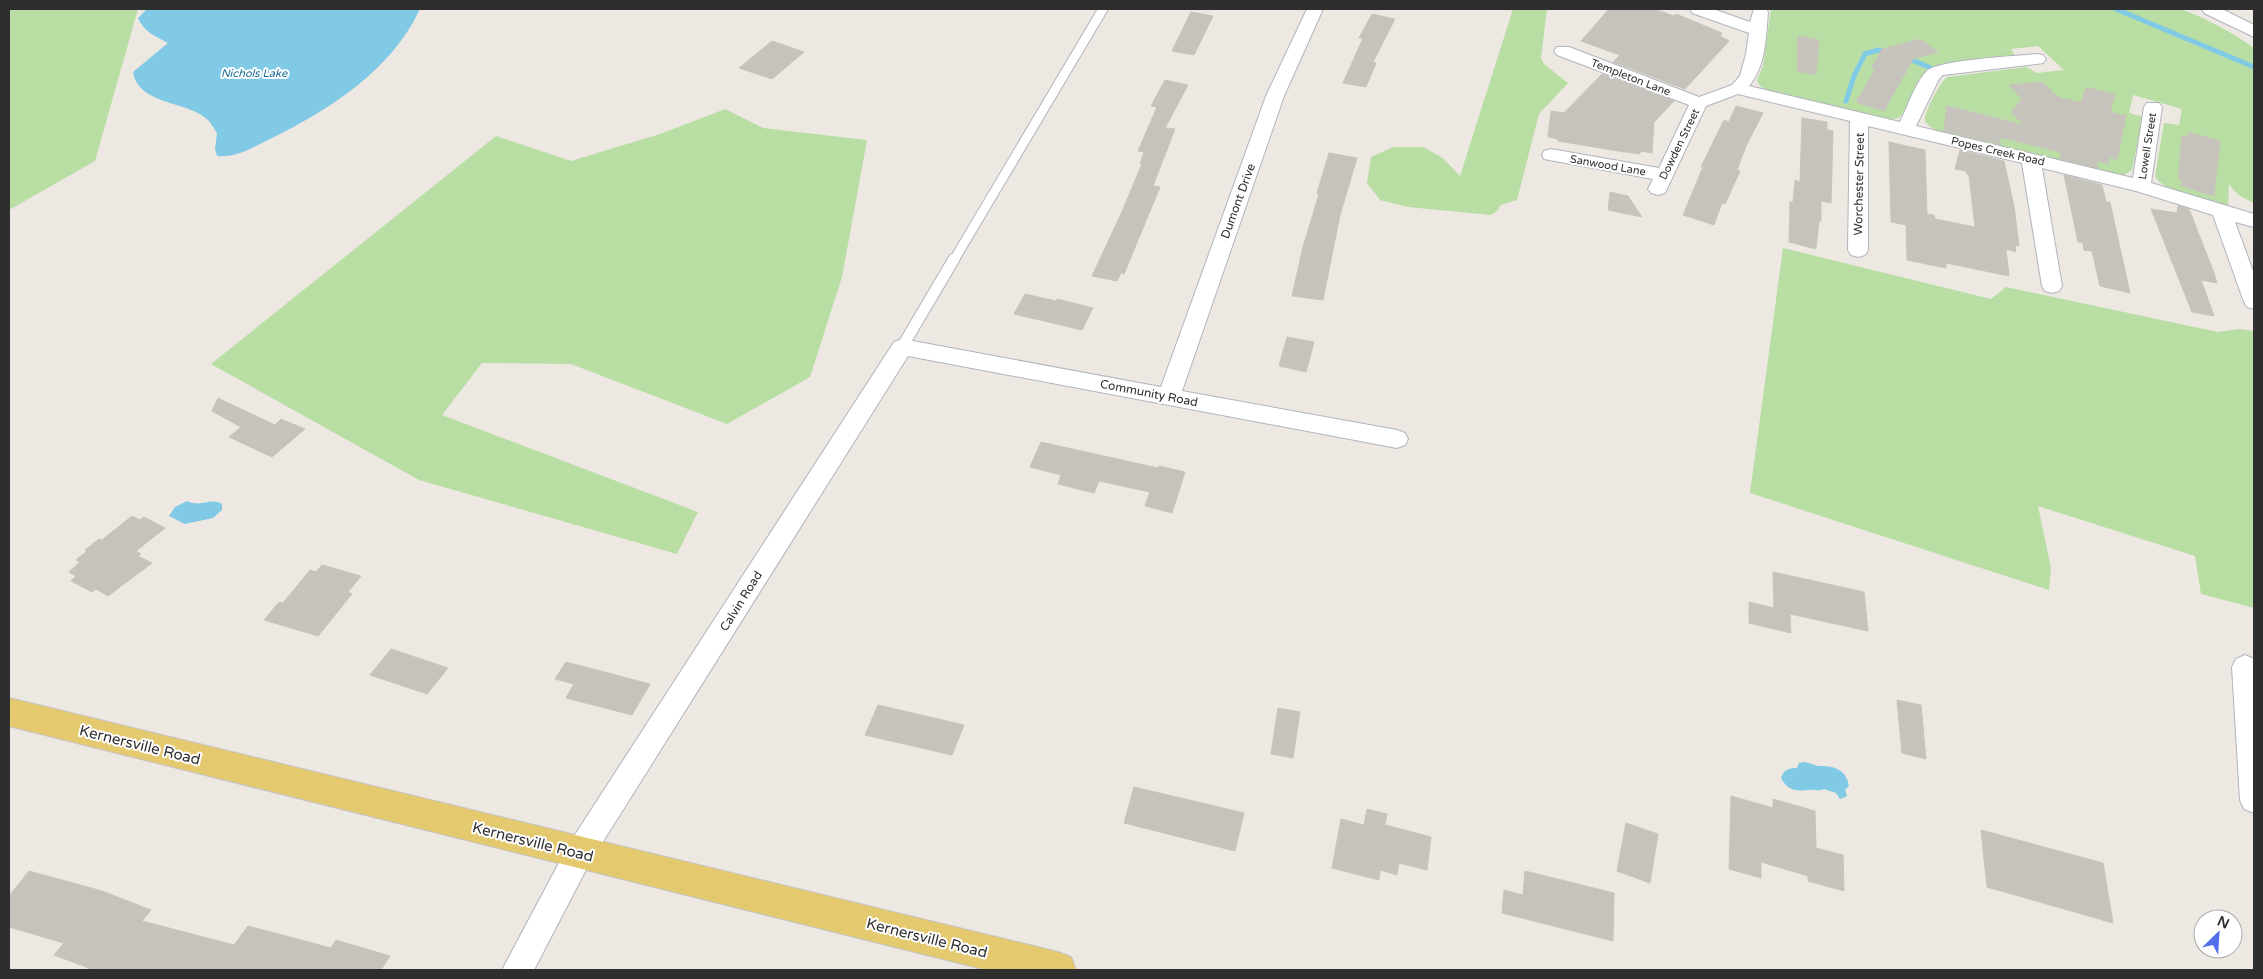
<svg xmlns="http://www.w3.org/2000/svg" width="2263" height="979" font-family="'Varela Round',sans-serif">
<rect width="100%" height="100%" fill="#ede8e2"/>
<g fill="#b8dea4">
<path d="M9,9H138L95,161L9,210Z"/>
<path d="M1513,9H1547L1541,58L1544,64L1568,83L1539,114L1517,200L1501,205L1497,211L1491,215L1408,207L1380,200L1367,183L1371,157L1393,147H1424L1444,159L1460,176Z"/>
<path d="M1771,9H2181C2207,19 2232,32 2254,48V203C2244,198 2234,194 2229,183L2228,208C2210,202 2163,193 2155,176L2164,123L2179,125L2182,109L2133,95L2129,113L2143,117L2132,170L2124,175L1937,131C1933,128 1926,125 1925,120C1924,112 1941,81 1947,77L2026,67L2037,73L2064,70L2038,46L2011,49L2015,56L1929,68C1916,77 1908,111 1900,117C1897,119 1891,119 1887,119L1768,91L1760,86L1757,80L1763,66Z"/>
<path d="M725,109L763,128L867,140L842,277L810,377L727,424L571,364L482,363L442,415L698,512L677,554L419,480L211,364L496,136L571,161L660,134Z"/>
<path d="M1783,248L1991,299L2006,287L2218,332L2239,329L2254,331V608L2201,594L2195,556L2038,506L2051,568L2049,590L1750,493Z"/>
</g>
<g fill="#80cae5">
<path d="M147,9H420C391,71 329,110 270,139C253,147 236,158 217,156L215,149L217,133C214,129 212,124 208,120C187,100 139,106 133,72L168,43C155,36 144,32 138,18Z"/>
<path d="M187,501C203,508 209,497 222,504V510L213,518L185,524L169,516L175,507Z"/>
<path d="M1804,762C1809,762 1814,766 1820,766C1834,766 1846,769 1849,786L1845,790L1847,796L1840,799L1836,793L1824,789C1817,792 1815,789 1808,790C1796,791 1788,791 1781,778C1784,770 1788,768 1797,768L1799,763Z"/>
</g>
<g fill="none" stroke-linecap="round" stroke-linejoin="round">
<g stroke="#80cae5" stroke-width="5">
<path d="M2116,9L2254,67"/>
<path d="M1905,57L1931,68"/>
<path d="M1846,101L1854,76L1865,54L1878,50L1888,52"/>
</g>
</g>
<g fill="#c6c3bd" stroke="#c9c4bb">
<path d="M1609,9H1654L1674,16L1676,14L1722,33L1720,36L1729,41L1685,89L1613,62L1620,55L1581,41Z"/>
<path d="M1191,12L1213,16L1194,55L1172,51Z"/>
<path d="M1372,14L1395,19L1373,62L1376,63L1366,87L1343,83L1363,38H1359Z"/>
<path d="M1798,36L1819,40L1816,75L1797,71Z"/>
<path d="M1920,39L1938,52L1913,59L1884,111L1856,102L1875,70L1871,68L1882,49Z"/>
<path d="M772,41L804,52L772,79L739,68Z"/>
<path d="M1602,74L1674,101L1654,122L1652,153L1640,151V154L1618,151L1558,141V139L1548,137L1551,111L1564,113Z"/>
<path d="M1165,80L1188,85L1165,128L1175,129L1153,186L1160,187L1124,274L1121,273L1117,281L1092,276L1121,214L1142,164H1140L1144,152L1138,151L1157,107L1151,106Z"/>
<path d="M2042,82L2058,97L2081,103L2086,87L2115,95L2110,112L2126,116L2117,160L2110,157L2108,164L2096,161L2098,168L2061,159L2060,152L2008,139L1999,138L2001,144L1944,131L1947,106L2024,125L2011,112L2022,99L2009,85Z"/>
<path d="M1736,106L1763,113L1746,146L1737,170L1740,171L1725,204L1722,203L1714,225L1683,215L1703,167H1701L1724,120L1729,122Z"/>
<path d="M1802,118L1827,122V130L1833,131L1831,203L1821,201V221H1819L1816,249L1789,242L1790,202H1793L1795,180L1800,182Z"/>
<path d="M2188,132L2220,141L2214,196L2181,186L2182,179L2178,178L2182,136L2188,138Z"/>
<path d="M1889,142L1925,150L1927,214L1934,215L1935,219L1975,227L1969,175L1967,174L1966,171L1955,169L1960,150L2004,161L2014,206L2019,246L2015,245L2016,252L2006,249L2009,276L1946,263V268L1907,260L1906,225L1891,222Z"/>
<path d="M1329,153L1357,158L1340,215L1323,300L1292,296L1303,247L1319,194L1317,193Z"/>
<path d="M2064,175L2102,185L2106,202H2110L2130,293L2100,286L2092,251L2084,250L2083,243L2078,242Z"/>
<path d="M1610,192L1628,196L1642,217L1608,210Z"/>
<path d="M2178,206L2189,209L2214,273L2217,283L2201,280L2214,316L2192,312L2151,209L2177,213Z"/>
<path d="M1025,294L1056,301L1057,299L1093,308L1082,330L1014,314Z"/>
<path d="M1287,337L1314,342L1306,372L1279,366Z"/>
<path d="M218,398L275,425L281,419L305,429L272,457L229,437L241,427L212,411Z"/>
<path d="M1041,442L1158,468L1159,466L1185,472L1172,513L1145,506L1150,492L1099,481L1094,493L1058,484L1061,475L1030,467Z"/>
<path d="M132,516L140,520L144,517L165,528L136,551L141,554L138,556L152,563L108,596L96,589L92,592L71,581L76,576L69,572L80,562L76,560L87,551L85,550L99,539L102,540Z"/>
<path d="M322,565L361,576L348,592L352,594L318,636L264,620L279,602L283,603L310,570L316,572Z"/>
<path d="M1773,572L1864,592L1868,631L1790,614L1791,633L1749,623V602L1774,608Z"/>
<path d="M391,649L448,668L427,694L370,675Z"/>
<path d="M566,662L650,684L632,715L566,698L574,684L555,679Z"/>
<path d="M1897,700L1921,705L1926,759L1902,753Z"/>
<path d="M878,705L964,725L952,755L865,735Z"/>
<path d="M1278,708L1300,712L1293,758L1271,754Z"/>
<path d="M1134,787L1244,813L1235,851L1124,823Z"/>
<path d="M1731,796L1773,808V799L1815,811L1816,848L1843,855L1844,891L1808,881V876L1761,862V878L1729,869Z"/>
<path d="M1367,809L1387,814L1385,825L1431,837L1427,870L1399,863L1397,875L1380,870L1379,880L1332,868L1341,819L1364,825Z"/>
<path d="M1626,823L1658,834L1650,883L1617,871Z"/>
<path d="M1981,830L2103,863L2113,923L1987,887Z"/>
<path d="M29,871L102,891L151,910L142,921L234,945L248,926L331,948L336,940L390,956L381,970H94L54,955L64,943L9,927V896Z"/>
<path d="M1525,871L1614,893L1613,941L1502,913L1504,890L1523,895Z"/>
</g>
<g fill="none" stroke-linecap="round" stroke-linejoin="round">
<defs>
<path id="service-far1" d="M954,260L1103,9"/>
<path id="service" d="M902,347L954,259"/>
<g id="minor">
<path d="M1307,9H1323L1284,96L1182,391L1397,430L1405,433L1408,439L1405,445L1397,448L908,356L589,864L534,970H502L569,844L894,342L902,339L1161,387L1266,96Z"/>
<path d="M1690,9H1713L1750,22L1754,9H1766L1768,12C1766,37 1766,66 1749,86L1900,122C1907,108 1916,81 1927,71C1938,60 2017,56 2037,54L2043,55L2046,59L2043,63L2037,64L1943,75L1939,79L1916,126L2133,178L2144,107L2147,103H2159L2162,107L2151,183L2254,214V227L2235,222L2254,274V309L2247,307L2244,302L2213,215L2136,191L2042,168L2062,286L2059,291L2052,293L2045,291L2042,286L2022,163L1868,126V250L1865,255L1858,257L1851,255L1848,250L1850,121L1738,94L1706,106L1665,193L1658,195L1651,193L1648,189L1653,179L1544,159L1542,155L1544,151L1551,149L1659,168L1689,105L1557,55L1554,51L1557,47H1569L1699,97L1732,85L1740,76L1746,54L1749,33L1692,13Z"/>
<path d="M2202,9H2222L2254,25V37L2204,13Z"/>
<path d="M2245,655L2254,659V813L2244,809L2240,800L2232,667L2236,659Z"/>
</g>
<path id="primary" d="M9,698L1058,952L1071,957L1076,970H987L9,726Z"/>
</defs>
<use href="#service-far1" stroke="#b2b4bc" stroke-width="11"/>
<use href="#service" stroke="#b2b4bc" stroke-width="13"/>
<use href="#minor" stroke="#b2b4bc" stroke-width="2"/>
<use href="#primary" stroke="#c4c4c4" stroke-width="2"/>
<use href="#service-far1" stroke="#fff" stroke-width="9"/>
<use href="#service" stroke="#fff" stroke-width="11"/>
<use href="#minor" fill="#fff" fill-rule="evenodd"/>
<use href="#primary" fill="#e5c96f" fill-rule="evenodd"/>
</g>
<g text-anchor="middle" stroke-width="4" stroke-linejoin="round" paint-order="stroke">
<g font-size="11" font-style="italic" fill="#1b6b95" stroke="#fff">
<text x="254" y="77">Nichols Lake</text>
</g>
<g font-size="11" fill="#2e2e2e" stroke="#fff">
<text transform="translate(1631 77) rotate(21)" y="4">Templeton Lane</text>
<text transform="translate(1679 144) rotate(-64)" y="4">Dowden Street</text>
<text transform="translate(2147 146) rotate(-81)" y="4">Lowell Street</text>
<text transform="translate(1998 151) rotate(13)" y="4">Popes Creek Road</text>
<text transform="translate(1608 165) rotate(10)" y="4">Sanwood Lane</text>
</g>
<g font-size="12" fill="#2e2e2e" stroke="#fff">
<text transform="translate(1859 184) rotate(-89)" y="4">Worchester Street</text>
<text transform="translate(1238 201) rotate(-70)" y="4">Dumont Drive</text>
<text transform="translate(1149 393) rotate(11)" y="4">Community Road</text>
<text transform="translate(741 601) rotate(-58)" y="4">Calvin Road</text>
</g>
<g font-size="15" fill="#2e2e2e" stroke="#fff">
<text transform="translate(140 745) rotate(14)" y="5">Kernersville Road</text>
<text transform="translate(533 842) rotate(14)" y="5">Kernersville Road</text>
<text transform="translate(927 938) rotate(14)" y="5">Kernersville Road</text>
</g>
</g>
<rect width="2263" height="979" fill="none" stroke="#2e2e2e" stroke-width="20"/>
<g transform="translate(2218 934) rotate(25)"><circle r="24" fill="#ffffff" stroke="#ababab"/>
<path d="M0-4L9 19L0 12L-9 19Z" fill="#526fea"/>
<text y="-8" font-size="14" font-weight="bold" text-anchor="middle" fill="#2e2e2e">N</text>
</g>
</svg>
